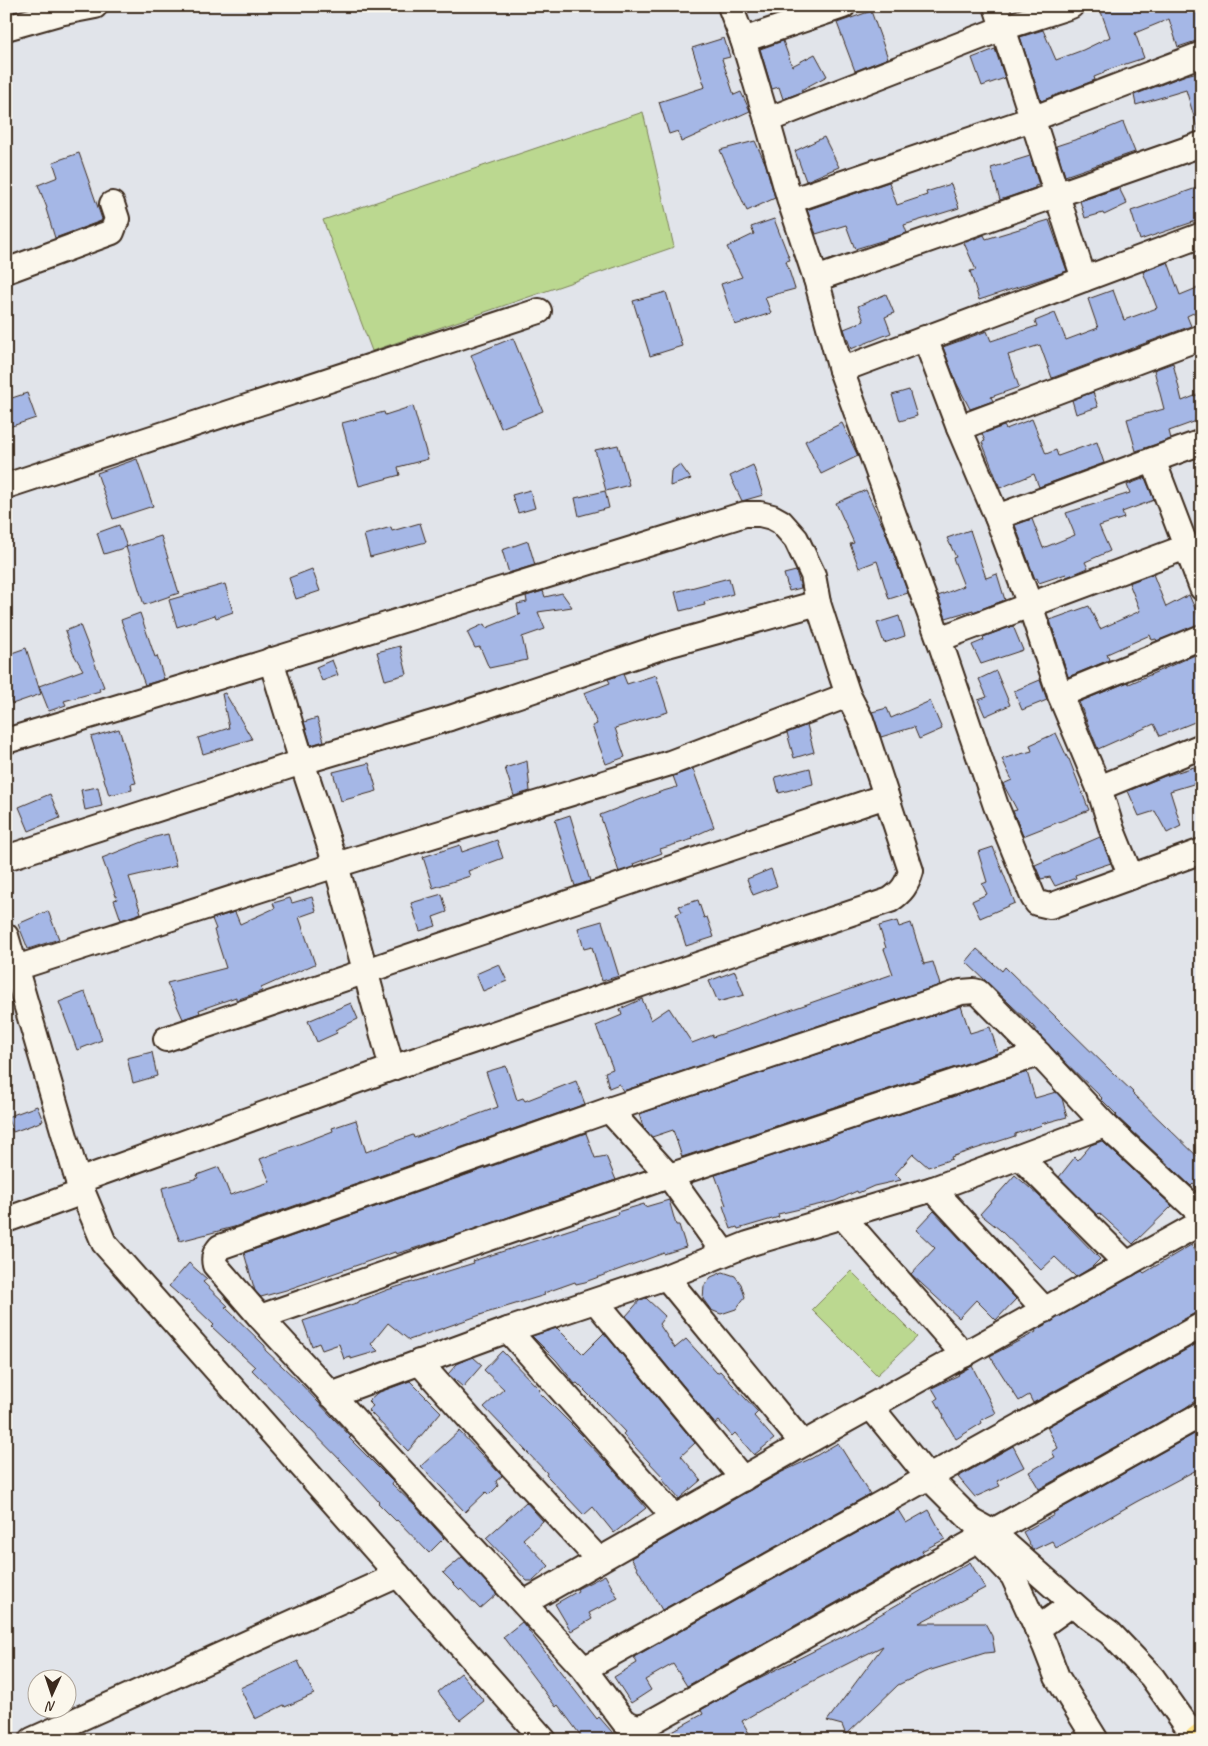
<svg xmlns="http://www.w3.org/2000/svg" width="1208" height="1746" font-family="Caveat,sans-serif">
<rect width="100%" height="100%" fill="#e1e4ea"/>
<filter id="ink" filterUnits="userSpaceOnUse"><feTurbulence type="fractalNoise" baseFrequency=".02" numOctaves="2"/><feDisplacementMap in="SourceGraphic" scale="10" xChannelSelector="R" yChannelSelector="G"/><feConvolveMatrix kernelMatrix="1 2 1 2 8 2 1 2 1" color-interpolation-filters="sRGB"/></filter>
<g filter="url(#ink)">
<g fill="#bbd890" stroke="#7b8157">
<path d="M643,112L674,247L372,351L323,220Z"/>
<path d="M851,1271L917,1337L877,1375L812,1310Z"/>
</g>
<g fill="#a5b7e6" stroke="#3b2a1e">
<path d="M1099,6H1202V39L1178,47L1169,19L1135,33L1144,58L1104,71V73L1094,77L1095,80L1041,101L1020,37L1043,30L1056,60L1083,50L1110,37Z"/>
<path d="M871,11L888,58L855,71L837,23Z"/>
<path d="M724,38L730,57L722,59L734,95L741,92L750,111L681,142L678,131L669,134L659,102L705,87L692,48Z"/>
<path d="M783,41L792,66L815,54L827,76L801,90L802,92L783,99L779,87L772,89L760,49Z"/>
<path d="M995,49L1005,78L982,86L972,58Z"/>
<path d="M1202,71V129L1198,130L1186,90L1136,105L1134,95L1186,75Z"/>
<path d="M1123,122L1135,152L1065,176L1056,146L1096,133Z"/>
<path d="M824,137L839,167L806,181L795,151Z"/>
<path d="M755,141L766,165L775,198L747,211L720,150Z"/>
<path d="M79,153L102,219L101,221L55,238L46,209L47,208L38,185L58,177L53,162Z"/>
<path d="M1030,156L1039,185L1035,186V188L1000,200L991,168Z"/>
<path d="M889,182L897,205L927,195L926,192L951,184L959,208L904,225L907,233L855,249L846,225L816,234L807,210Z"/>
<path d="M1202,186V219L1140,240L1131,211Z"/>
<path d="M1119,188L1127,204L1104,215L1103,213L1085,218L1080,201Z"/>
<path d="M774,219L790,260L786,261L795,289L765,297L771,313L735,325L721,284L742,277L727,247L754,234L751,227Z"/>
<path d="M1049,220L1067,271L979,300L970,271L976,270L964,243L984,235L986,239Z"/>
<path d="M1168,262L1180,295L1202,286V309L1187,316L1191,326L1052,378L1040,345L1008,355L1019,387L991,397L993,401L970,409L955,380L943,347L987,331L991,341L1037,326L1035,321L1055,313L1066,340L1098,328L1088,299L1113,290L1124,320L1157,308L1143,272Z"/>
<path d="M666,292L682,346L650,356L633,301Z"/>
<path d="M886,294L894,313L885,317L891,333L851,349L844,329L864,321L858,306Z"/>
<path d="M513,338L543,411L501,428L471,355Z"/>
<path d="M1173,363L1182,401L1202,393V419L1169,431L1171,439L1136,451L1127,419L1164,409L1154,370Z"/>
<path d="M909,390L917,416L900,421L892,395Z"/>
<path d="M1093,392L1098,407L1076,414L1072,400Z"/>
<path d="M27,393L36,418L6,428V400Z"/>
<path d="M413,406L428,459L398,467L400,475L359,486L342,423L384,412L385,415Z"/>
<path d="M1032,419L1046,454L1056,450L1058,456L1097,442L1104,463L1039,487L1034,474L1000,488L982,442L985,441L982,434L1004,426L1006,429Z"/>
<path d="M842,423L858,456L821,474L805,441Z"/>
<path d="M618,445L629,485L606,491L595,450Z"/>
<path d="M137,459L153,506L113,519L97,473Z"/>
<path d="M680,464L691,479L670,486L671,471Z"/>
<path d="M753,465L763,495L742,501L730,476Z"/>
<path d="M1145,478L1154,500L1122,512L1124,518L1099,526L1110,551L1085,562L1088,568L1067,577L1066,574L1039,583L1037,578L1035,579L1015,525L1032,519L1043,548L1075,535L1066,513L1130,493L1127,485Z"/>
<path d="M530,490L535,508L518,513L512,495Z"/>
<path d="M866,490L885,531L908,593L889,599L877,561L859,568L850,544L854,543L836,503Z"/>
<path d="M605,491L609,508L579,516L575,498Z"/>
<path d="M420,523L426,542L370,557L364,535L391,527L392,531Z"/>
<path d="M119,525L127,547L104,554L97,533Z"/>
<path d="M970,530L986,578L997,574L1005,600L973,612V610L946,618L938,596L964,586L953,558L956,557L947,538Z"/>
<path d="M161,536L179,593L144,605L126,547Z"/>
<path d="M528,541L535,565L509,573L502,550Z"/>
<path d="M312,569L320,591L296,599L289,578Z"/>
<path d="M796,571L801,588L789,591L784,574Z"/>
<path d="M1153,574L1166,607L1189,595L1202,624L1157,641L1156,639L1152,640L1150,635L1107,654L1109,660L1068,677L1050,620L1089,606L1100,629L1140,611L1129,583Z"/>
<path d="M729,578L733,594L704,602L705,605L680,611L675,592Z"/>
<path d="M225,584L233,612L216,618L215,615L177,627L169,600Z"/>
<path d="M543,591L545,597L562,593L572,607L538,612L545,629L522,637L527,660L489,668L480,647L475,648L467,632L484,624L486,628L521,614L519,615L517,604L527,602L526,596Z"/>
<path d="M140,613L155,657L157,656L164,679L145,685L121,620Z"/>
<path d="M899,616L905,636L884,643L877,623Z"/>
<path d="M80,625L104,687L99,689L100,691L64,701L66,705L49,711L39,686L83,670L73,653L65,631Z"/>
<path d="M1013,626L1023,650L981,664L972,645L984,640L983,637Z"/>
<path d="M400,646L407,674L385,680L377,652Z"/>
<path d="M26,648L41,694L12,704L6,690V655Z"/>
<path d="M1202,652V719L1160,736L1154,724L1098,749L1079,702L1128,682L1129,684Z"/>
<path d="M332,660L338,675L322,681L316,667Z"/>
<path d="M996,671L1010,705L985,716L978,700L987,697L979,679Z"/>
<path d="M623,674L627,684L656,675L668,712L615,728L625,757L606,764L592,726L597,724L584,693L610,683L608,679Z"/>
<path d="M1040,680L1047,700L1022,710L1014,691Z"/>
<path d="M225,693L252,739L203,754L198,738L229,728L222,694Z"/>
<path d="M930,701L942,729L919,739L914,727L881,737L872,712L887,708L891,718Z"/>
<path d="M317,718L324,741L311,745L304,722Z"/>
<path d="M807,725L814,752L794,758L787,733Z"/>
<path d="M119,729L136,783L131,784L132,790L109,795L91,737Z"/>
<path d="M1056,733L1068,759H1069L1089,810L1023,836L1013,811L1017,810L1003,784L1012,780L1002,759L1032,751L1030,745Z"/>
<path d="M527,761L530,791L514,796L505,768Z"/>
<path d="M369,763L377,791L341,801L333,772Z"/>
<path d="M1194,767L1200,782L1170,791L1181,826L1167,833L1155,811L1139,816L1128,791L1165,776Z"/>
<path d="M810,768L813,784L779,793L775,777Z"/>
<path d="M693,769L714,827L692,837L693,839L660,849L662,853L633,864L634,867L619,872L600,815L660,792L677,787L673,776Z"/>
<path d="M98,787L102,806L85,810L81,790Z"/>
<path d="M50,794L60,818L29,831L19,807Z"/>
<path d="M570,815L590,881L575,886L555,820Z"/>
<path d="M168,834L176,866L129,877L141,913L121,920L114,900L117,899L102,858L155,837Z"/>
<path d="M1100,837L1111,863L1075,875L1076,878L1055,886L1050,877L1041,879L1035,865Z"/>
<path d="M497,840L503,858L468,871L470,876L433,888L423,857L460,845L462,852Z"/>
<path d="M993,847L1015,903L980,918L972,901L987,894L982,884L987,882L978,852Z"/>
<path d="M771,869L777,886L753,895L747,879Z"/>
<path d="M442,894L447,912L433,917L436,926L420,931L411,903Z"/>
<path d="M312,897L316,911L299,917L315,964L261,988L262,991L236,1000V997L199,1010L200,1013L183,1019L167,983L226,968L214,930L216,929L212,919L235,912L240,924L275,908L273,903L290,898L292,903Z"/>
<path d="M698,900L704,918L707,917L714,937L686,946L676,914L682,912L679,906Z"/>
<path d="M48,911L59,939L28,949L18,924Z"/>
<path d="M602,921L619,976L602,981L592,947L584,949L578,928Z"/>
<path d="M897,921L899,927L911,923L924,964L933,962L940,985L623,1091L619,1084L609,1088L605,1072L613,1069L596,1026L622,1015L620,1009L642,999L651,1020L669,1008L692,1043L713,1035V1037L893,974L884,949L886,948L879,926Z"/>
<path d="M977,949L1002,971L1005,967L1115,1075L1133,1092L1132,1093L1202,1161V1193L1193,1184L1191,1186L1116,1116L1117,1115L1101,1099L1102,1098L1059,1056L1036,1031H1037L1033,1026L966,962Z"/>
<path d="M499,964L507,981L483,991L476,974Z"/>
<path d="M735,971L744,995L718,1002L709,981Z"/>
<path d="M85,992L102,1040L77,1050L59,1002Z"/>
<path d="M351,1003L358,1019L335,1030L337,1033L317,1042L308,1021Z"/>
<path d="M961,1006L970,1033L990,1027L998,1053L682,1157L673,1130L652,1137L643,1127L639,1114Z"/>
<path d="M152,1052L157,1076L133,1083L127,1058Z"/>
<path d="M506,1066L517,1100L523,1098L525,1101L576,1081L585,1104L234,1227L180,1241L166,1207L162,1188L198,1178L197,1175L219,1167L230,1195L270,1182L260,1159L333,1131L332,1128L356,1120L366,1152L413,1135L414,1138L498,1107L486,1072Z"/>
<path d="M1027,1072L1035,1098L1056,1092L1062,1098L1067,1117L1041,1124L1042,1125L1015,1134V1136L951,1157L952,1159L928,1167L913,1154L895,1174L901,1180L874,1186L858,1193L857,1191L835,1201L778,1214L779,1217L738,1229L737,1227L731,1229L723,1206L726,1205L715,1175Z"/>
<path d="M37,1106L43,1121L13,1132L7,1117Z"/>
<path d="M586,1133L595,1158L606,1156L616,1180L457,1235L396,1254L395,1252L286,1290L261,1297L255,1291L244,1253Z"/>
<path d="M1102,1141L1172,1206L1133,1244L1099,1213L1097,1215L1059,1177L1075,1157L1078,1160L1091,1145Z"/>
<path d="M1015,1175L1038,1195L1100,1259L1092,1267L1076,1277L1055,1257L1041,1270L999,1229L980,1214Z"/>
<path d="M669,1200L676,1225H679L686,1247L664,1254V1253L585,1282L576,1284L575,1282L544,1293L545,1295L486,1313L409,1340L388,1323L371,1344L378,1351L351,1359V1357L344,1359L339,1344L322,1350L319,1343L312,1346L303,1321L359,1302V1301L387,1290L474,1263L473,1261L618,1214L617,1212L644,1204L645,1207Z"/>
<path d="M934,1211L1016,1299L996,1320L976,1300L959,1318L911,1274L935,1248L916,1230Z"/>
<path d="M1191,1245L1202,1264V1311L1195,1313L1033,1403L1029,1395L1019,1401L990,1356L1036,1332L1035,1330L1142,1271L1144,1273Z"/>
<path d="M189,1263L207,1279L203,1282L228,1306L225,1307L265,1346V1350L300,1383L351,1437L349,1438L393,1482L392,1484L416,1507L444,1538L429,1553L397,1520L396,1521L378,1503L379,1502L347,1467L252,1370L255,1367L212,1327L214,1325L188,1300L186,1301L169,1286Z"/>
<path d="M723,1272L735,1276L741,1284L745,1297L736,1309L721,1314L711,1310L703,1299L704,1286L711,1277Z"/>
<path d="M646,1298L665,1316L659,1324L675,1348L686,1339L717,1373L720,1371L758,1412L754,1416L774,1439L754,1455L735,1433L732,1436L719,1421L715,1424L626,1316L640,1300Z"/>
<path d="M557,1328L583,1354L604,1333L695,1443L681,1456L701,1480L681,1497L679,1499L662,1479L664,1478L633,1445L623,1434L625,1432L604,1410L577,1383L575,1384L556,1360L532,1336Z"/>
<path d="M1202,1341V1396L1185,1408L1039,1489L1029,1472L1055,1457L1052,1452L1058,1448L1047,1427Z"/>
<path d="M502,1351L540,1390L539,1392L583,1436L582,1437L611,1467L646,1508L614,1533L593,1507L584,1515L550,1479L546,1475L547,1473L484,1407L504,1389L484,1370Z"/>
<path d="M473,1357L482,1365L463,1387L448,1374L457,1364Z"/>
<path d="M972,1366L996,1413L981,1420L982,1423L956,1439L943,1417L944,1416L935,1400L938,1398L932,1388L959,1375L958,1374Z"/>
<path d="M410,1381L441,1412L408,1451L368,1410L373,1406L368,1401L377,1393Z"/>
<path d="M459,1431L502,1476L496,1481L498,1486L489,1495L486,1492L465,1512L421,1466Z"/>
<path d="M1198,1432L1202,1439V1467L1136,1502L1056,1548L1052,1541L1033,1550L1023,1532L1054,1515L1053,1513Z"/>
<path d="M838,1443L870,1494L662,1610L631,1558L782,1472L812,1458Z"/>
<path d="M1013,1446L1024,1467L997,1481L1000,1486L975,1497L958,1477Z"/>
<path d="M526,1502L543,1521L523,1539L549,1566L533,1581H527L486,1538Z"/>
<path d="M898,1510L906,1523L929,1510L945,1539L922,1551L923,1554L687,1686L673,1664L645,1680L651,1690L631,1703L614,1677L637,1663L634,1657Z"/>
<path d="M462,1557L497,1594L480,1609L461,1589L460,1590L443,1573Z"/>
<path d="M970,1562L985,1588L919,1623H985L992,1636L995,1652L985,1653L925,1672L898,1685L846,1735L842,1725L827,1721L883,1646L799,1688L742,1721L753,1740H656L703,1714L701,1710L745,1685L840,1638Z"/>
<path d="M605,1575L618,1598L589,1613L592,1619L571,1631L555,1604L578,1591L577,1589Z"/>
<path d="M522,1622L597,1719L599,1717L619,1740H584L558,1705L556,1707L503,1637Z"/>
<path d="M298,1661L314,1694L285,1707L284,1705L255,1719L240,1688Z"/>
<path d="M461,1673L484,1701L460,1720L438,1692Z"/>
</g>
<g fill="none" stroke-linecap="round" stroke-linejoin="round">
<defs>
<g id="minor">
<path d="M53,6L59,13L95,6"/>
<path d="M730,6L743,40L767,120L790,201L816,279L841,370L939,639L996,806L1033,897L1037,903L1050,906L1202,851"/>
<path d="M996,6L1084,279"/>
<path d="M6,28L59,13"/>
<path d="M743,40L843,6"/>
<path d="M767,120L1003,28L1071,6"/>
<path d="M790,201L1032,119L1202,54"/>
<path d="M6,271L112,232L117,219L112,204"/>
<path d="M816,279L1202,144"/>
<path d="M925,338L959,428L997,517L1030,605L1060,695L1099,788L1112,830L1131,877"/>
<path d="M841,370L1202,235"/>
<path d="M959,428L1202,337"/>
<path d="M1153,460L1202,588"/>
<path d="M6,486L539,311"/>
<path d="M997,517L1202,442"/>
<path d="M939,639L1186,547"/>
<path d="M271,660L302,762L336,865L392,1068"/>
<path d="M1060,695L1202,637"/>
<path d="M6,741L251,667L745,514H760L772,517L781,522L796,539L813,575L818,603L839,668L848,695L861,720L911,871C907,885 902,892 890,900L392,1068L78,1181"/>
<path d="M1099,788L1202,746"/>
<path d="M6,858L302,762L450,718L664,646L818,603"/>
<path d="M6,936L78,1181L104,1243L544,1740"/>
<path d="M16,968L336,865L670,763L848,695"/>
<path d="M166,1039C405,956 647,878 886,796"/>
<path d="M609,1110L669,1176L724,1253"/>
<path d="M1020,1157L1127,1264"/>
<path d="M933,1189L1045,1310"/>
<path d="M1202,1215L1105,1125L1039,1054L978,992L974,991L961,992L609,1110L220,1247C215,1253 213,1257 215,1265L260,1317L584,1669L624,1722L637,1727L646,1725C831,1620 1017,1518 1202,1414"/>
<path d="M843,1217L964,1355"/>
<path d="M6,1220L83,1192"/>
<path d="M666,1277L803,1444"/>
<path d="M596,1302L743,1479"/>
<path d="M260,1317L669,1176L1039,1054"/>
<path d="M508,1330L674,1517"/>
<path d="M419,1362L509,1463L599,1560"/>
<path d="M331,1395L508,1330L666,1277L748,1244L933,1189L1105,1125"/>
<path d="M871,1407L928,1477L972,1521L992,1532L1088,1617L1110,1633L1152,1677L1197,1740"/>
<path d="M977,1535L979,1540L1013,1576L1045,1646L1057,1677L1096,1740"/>
<path d="M524,1603L803,1444L1202,1222"/>
<path d="M1037,1629L1072,1604"/>
<path d="M584,1669L1202,1325"/>
<path d="M32,1740L398,1575"/>
</g>
<path id="major" d="M1198,1740L1202,1737"/>
</defs>
<use href="#minor" stroke="#3b2a1e" stroke-width="28"/>
<use href="#major" stroke="#3b2a1e" stroke-width="31"/>
<use href="#minor" stroke="#fbf7ec" stroke-width="24"/>
<use href="#major" stroke="#fde080" stroke-width="28"/>
</g>
</g>
<rect width="1208" height="1746" fill="none" stroke="#fbf7ec" stroke-width="25"/>
<rect x="12" y="12" width="1183" height="1721" fill="none" stroke="#3b2a1e" stroke-width="2" filter="url(#ink)"/>
<g transform="translate(52 1694) rotate(183)"><circle r="24" fill="#fbf7ec" stroke="#aea59a"/>
<path d="M0-4L9 19L0 12L-9 19Z" fill="#3b2a1e"/>
<text y="-8" font-size="14" font-weight="bold" text-anchor="middle" fill="#3b2a1e">N</text>
</g>
</svg>
